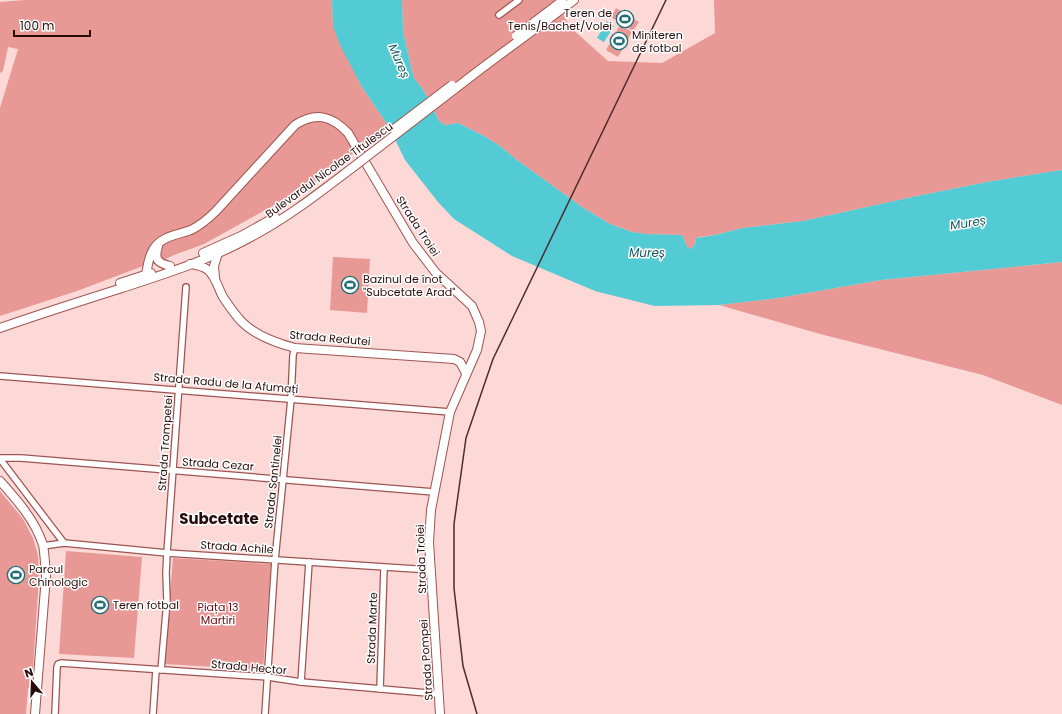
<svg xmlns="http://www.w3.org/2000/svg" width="1062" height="714" font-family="Poppins,sans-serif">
<rect width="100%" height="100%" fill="#fcd9d6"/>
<g fill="#e99995">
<path d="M25,0H332L333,26L362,87L389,127L302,192L280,202L204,244L174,255L155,264L143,266L77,291L0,316V108L18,49L8,47L3,71L0,73V2Z"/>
<path d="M402,0H555L570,27L608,61L662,63L715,33L714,0H1062V170L987,182L917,196L803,221L743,228L715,235L699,237L695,240L694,246L690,249L686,245L683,236L680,235L646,234L632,232L610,224L582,207L517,160L500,146L484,136L458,123L445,125L439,121L424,91L414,78L411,67L403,32Z"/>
<path d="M616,8L639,22L633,31L611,17Z"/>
<path d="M620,25L632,32L618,57L606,50Z"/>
<path d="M333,257L370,259L367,313L330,310Z"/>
<path d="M1062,262V405L983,375L820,334L719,305L778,298L881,280Z"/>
<path d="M0,491L23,519L33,538L38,555L39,577L32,683L28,689L26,714H0Z"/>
<path d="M66,551L142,557L134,658L59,654Z"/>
<path d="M173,558L271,564L263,670L164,664Z"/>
</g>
<g fill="#52cbd5">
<path d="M332,0H402L403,32L411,67L414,78L424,91L439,121L445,125L458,123L484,136L500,146L517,160L582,207L610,224L632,232L646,234L680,235L683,236L686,245L690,249L694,246L696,238L715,235L743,228L803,221L917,196L987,182L1062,170V262L881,280L778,298L719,305L655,306L595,291L512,256L454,219L438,202L405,160L389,127L362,87L340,45L333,26Z"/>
<path d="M607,21L614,26L604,42L597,38Z"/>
</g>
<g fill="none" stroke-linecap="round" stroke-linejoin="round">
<defs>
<g id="street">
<path d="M499,15L519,0"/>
<path d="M0,376L450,412"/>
<path d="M0,458H21L434,492"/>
<path d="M0,459L64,543"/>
<path d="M43,546L64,543L167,553L431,570"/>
<path d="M161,670L167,601L166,573L167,553L186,287"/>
<path d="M301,682L309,562"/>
<path d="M380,689L384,568"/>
<path d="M55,714L57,667L58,664L61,663L268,677L301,682L439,694"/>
<path d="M153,714L156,670"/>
<path d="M265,714L275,560L291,399L293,355L295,348"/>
</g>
<g id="secondary">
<path d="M566,6L574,0"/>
<path d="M158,246C154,259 157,263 170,266"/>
<path d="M203,253L241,236L275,217"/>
<path d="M190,264C196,265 203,266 208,270C216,277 218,288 223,297C229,306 235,315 242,322C256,336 276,343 295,348L454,359L460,362L466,373"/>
<path d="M146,274C148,266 148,258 153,250C161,236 177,235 191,230C201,225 209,218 216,211L295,125C315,112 331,115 348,133L413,243L436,273L472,306L479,322L481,331L477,350L450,412L431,510L429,542L440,714"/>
<path d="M215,278L214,266L218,253"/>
<path d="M120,283L151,273"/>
<path d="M0,328C40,314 81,301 122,288C165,274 209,260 249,238C286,219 319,193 352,168"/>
<path d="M0,481C17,500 35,520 43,545C45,555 45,566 46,576L35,714"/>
</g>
</defs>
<use href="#street" stroke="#9e5451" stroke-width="8"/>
<use href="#secondary" stroke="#9e5451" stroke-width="10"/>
<use href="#street" stroke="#fff" stroke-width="5.5"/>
<use href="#secondary" stroke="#fff" stroke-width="8"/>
<path stroke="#4b2d2d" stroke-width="1.5" d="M477,714L463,666L454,588V524L466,438L493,359L666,0"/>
<defs>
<g id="secondary-bridge">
<path d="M516,36L562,1"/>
<path d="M394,129L452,85"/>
<path d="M352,168L482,68L566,6"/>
</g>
</defs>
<use href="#secondary-bridge" stroke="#9e5451" stroke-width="10" stroke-linecap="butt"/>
<use href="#secondary-bridge" stroke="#fff" stroke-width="8"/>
</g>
<defs>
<symbol id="stadium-ring" viewBox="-11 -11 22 22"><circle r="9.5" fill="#fff" stroke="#236e74" stroke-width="1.5"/><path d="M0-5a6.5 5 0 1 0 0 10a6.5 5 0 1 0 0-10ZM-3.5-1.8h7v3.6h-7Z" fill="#236e74"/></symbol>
</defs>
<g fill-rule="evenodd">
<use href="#stadium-ring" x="615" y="9" width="20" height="20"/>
<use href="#stadium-ring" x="609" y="31" width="20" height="20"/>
<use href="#stadium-ring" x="340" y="275" width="20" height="20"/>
<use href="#stadium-ring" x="6" y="565" width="20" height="20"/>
<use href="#stadium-ring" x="90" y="595" width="20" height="20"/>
</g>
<g text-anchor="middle" stroke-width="3" stroke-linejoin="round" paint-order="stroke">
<g font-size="11" fill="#280b0b" stroke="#fff" text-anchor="start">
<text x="612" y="17" text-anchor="end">Teren de<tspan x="612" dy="13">Tenis/Bachet/Volei</tspan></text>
<text x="632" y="39">Miniteren<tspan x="632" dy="13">de fotbal</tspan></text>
<text x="363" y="283">Bazinul de înot<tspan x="363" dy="13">"Subcetate Arad"</tspan></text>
<text x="29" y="573">Parcul<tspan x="29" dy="13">Chinologic</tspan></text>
<text x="113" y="609">Teren fotbal</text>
</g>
<g font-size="11" fill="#280b0b" stroke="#fff">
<text transform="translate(329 170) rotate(-36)" y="4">Bulevardul Nicolae Titulescu</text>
<text transform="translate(418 226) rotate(57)" y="4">Strada Troiei</text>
<text transform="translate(330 338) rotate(5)" y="4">Strada Redutei</text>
<text transform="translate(226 383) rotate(5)" y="4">Strada Radu de la Afumați</text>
<text transform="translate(165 443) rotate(-86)" y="4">Strada Trompetei</text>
<text transform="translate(218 464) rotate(4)" y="4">Strada Cezar</text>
<text transform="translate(273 482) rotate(-84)" y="4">Strada Santinelei</text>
<text transform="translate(237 547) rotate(4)" y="4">Strada Achile</text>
<text transform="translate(421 559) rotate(-92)" y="4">Strada Troiei</text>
<text transform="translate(372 628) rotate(-88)" y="4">Strada Marte</text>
<text transform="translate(426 660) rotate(-94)" y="4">Strada Pompei</text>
<text transform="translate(249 667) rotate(5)" y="4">Strada Hector</text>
</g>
<g font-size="11" fill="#6c0614" stroke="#fff">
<text x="218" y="611">Piața 13<tspan x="218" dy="13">Martiri</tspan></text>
</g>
<g font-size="12" font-style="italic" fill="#155a5f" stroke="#fff">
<text transform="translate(399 61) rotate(67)" y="4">Mureș</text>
<text transform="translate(968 223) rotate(-9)" y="4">Mureș</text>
<text x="647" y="257">Mureș</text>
</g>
<g font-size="15" font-weight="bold" fill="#280b0b" stroke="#fff">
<text x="219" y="524">Subcetate</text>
</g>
</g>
<g transform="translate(32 682) rotate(341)" stroke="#ffffff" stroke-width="3" paint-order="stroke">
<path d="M0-3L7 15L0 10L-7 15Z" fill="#280b0b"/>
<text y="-6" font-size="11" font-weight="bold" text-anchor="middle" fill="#280b0b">N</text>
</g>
<path d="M14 30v6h76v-6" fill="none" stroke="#280b0b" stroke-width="2"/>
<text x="20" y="30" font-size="12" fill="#280b0b" stroke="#ffffff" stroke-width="3" paint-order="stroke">100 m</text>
</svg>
